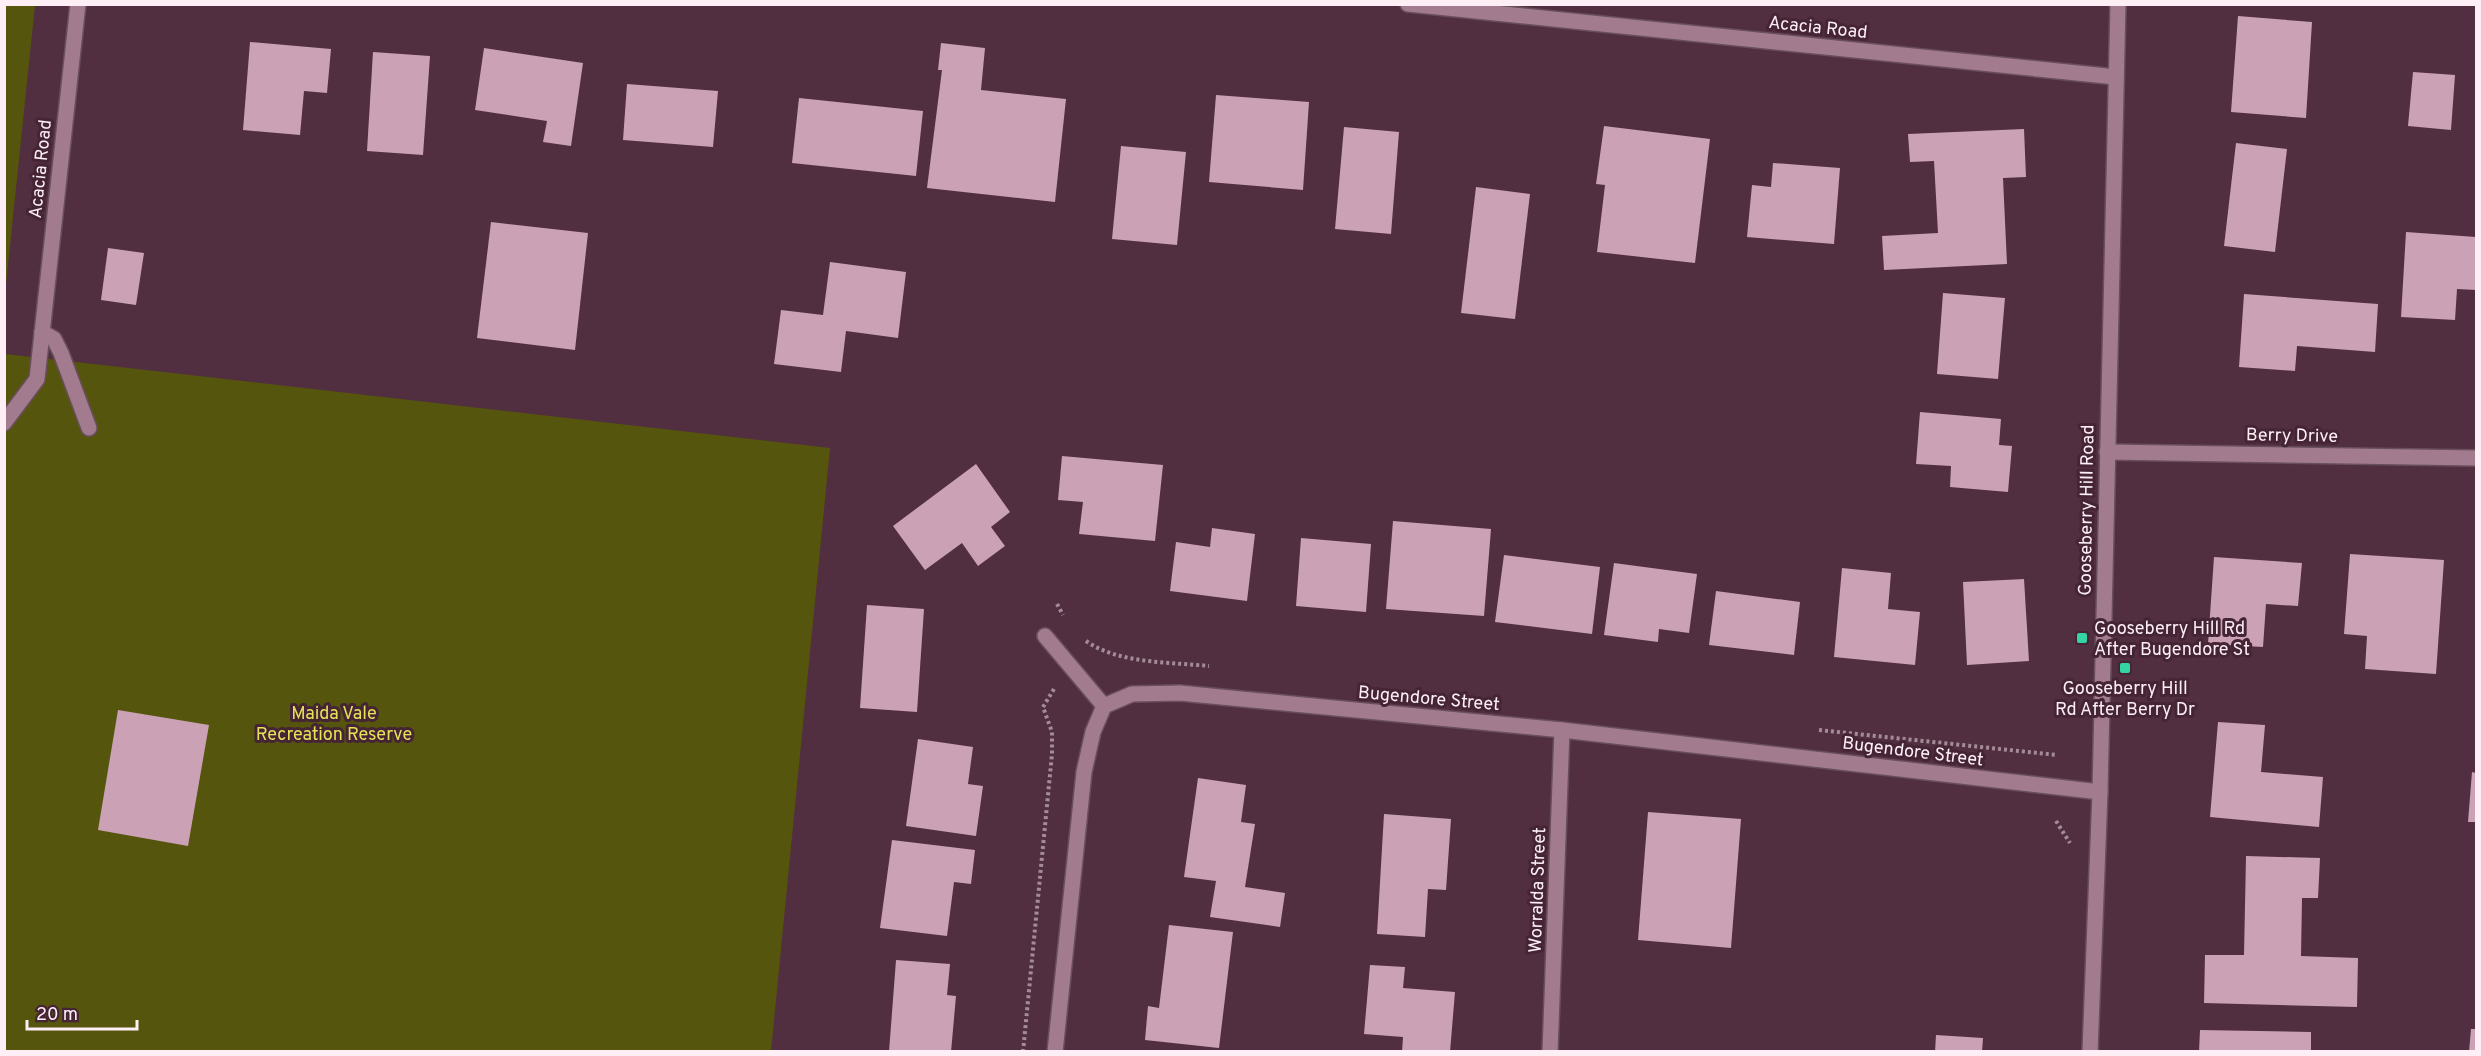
<svg xmlns="http://www.w3.org/2000/svg" width="2481" height="1056" font-family="Overpass,sans-serif">
<rect width="100%" height="100%" fill="#512f40"/>
<g fill="#56550d">
<path d="M5,4L35,5L5,294L4,5Z"/>
<path d="M5,354L830,448L771,1051H5Z"/>
</g>
<g fill="#cba1b5">
<path d="M2238,16L2312,22L2306,118L2231,112Z"/>
<path d="M250,42L331,49L327,93L304,91L300,135L243,130Z"/>
<path d="M941,43L985,48L981,90L1066,99L1055,202L927,188L942,70H938Z"/>
<path d="M484,48L583,63L571,146L543,142L547,121L475,110Z"/>
<path d="M373,52L430,56L423,155L367,151Z"/>
<path d="M2413,72L2455,75L2451,130L2408,126Z"/>
<path d="M627,84L718,91L713,147L623,140Z"/>
<path d="M1216,95L1309,102L1303,190L1209,182Z"/>
<path d="M799,98L923,111L916,176L792,163Z"/>
<path d="M1604,126L1710,139L1695,263L1597,252L1605,185L1596,184Z"/>
<path d="M1344,127L1399,132L1391,234L1335,229Z"/>
<path d="M2024,129L2026,177L2003,178L2007,264L1884,270L1882,236L1938,233L1934,161L1910,162L1908,134Z"/>
<path d="M2236,143L2287,149L2275,252L2224,246Z"/>
<path d="M1121,146L1186,152L1177,245L1112,239Z"/>
<path d="M1773,163L1840,168L1834,244L1747,237L1752,185L1771,187Z"/>
<path d="M1476,187L1530,194L1515,319L1461,313Z"/>
<path d="M491,222L588,233L575,350L477,338Z"/>
<path d="M2406,232L2476,237V290L2457,289L2455,320L2401,317Z"/>
<path d="M108,248L144,253L136,305L101,300Z"/>
<path d="M830,262L906,272L898,338L846,331L841,372L774,364L781,310L823,315Z"/>
<path d="M1943,293L2005,298L1998,379L1937,374Z"/>
<path d="M2244,294L2378,304L2375,352L2297,346L2295,371L2239,367Z"/>
<path d="M1920,412L2001,419L1999,445L2012,446L2008,492L1950,487L1951,466L1916,464Z"/>
<path d="M1062,456L1163,465L1155,541L1079,534L1083,502L1058,500Z"/>
<path d="M976,464L1010,512L991,527L1005,546L978,566L962,543L925,570L893,526Z"/>
<path d="M1393,521L1491,529L1484,616L1386,609Z"/>
<path d="M1212,528L1255,534L1247,601L1170,591L1176,542L1210,547Z"/>
<path d="M1301,538L1371,544L1366,612L1296,606Z"/>
<path d="M2350,554L2444,560L2436,674L2365,669L2367,636L2344,634Z"/>
<path d="M1504,555L1600,567L1592,634L1495,622Z"/>
<path d="M2214,557L2302,563L2298,606L2266,604L2263,647L2208,644Z"/>
<path d="M1614,563L1697,574L1689,633L1659,629L1658,642L1604,635Z"/>
<path d="M1842,568L1891,573L1888,609L1920,612L1915,665L1834,657Z"/>
<path d="M2024,579L2029,661L1967,665L1963,582Z"/>
<path d="M1716,591L1800,602L1794,655L1709,645Z"/>
<path d="M867,605L924,609L917,712L860,708Z"/>
<path d="M118,710L209,725L188,846L98,830Z"/>
<path d="M2218,722L2265,725L2261,772L2323,777L2319,827L2210,817Z"/>
<path d="M918,739L973,747L968,784L983,786L976,836L906,826Z"/>
<path d="M2472,772L2476,773V822H2468Z"/>
<path d="M1198,778L1246,785L1241,822L1255,824L1245,887L1285,893L1280,927L1210,917L1216,881L1184,877Z"/>
<path d="M1648,812L1741,819L1731,948L1638,940Z"/>
<path d="M1384,814L1451,819L1446,890L1428,889L1425,937L1377,934Z"/>
<path d="M892,840L975,850L971,884L954,882L947,936L880,928Z"/>
<path d="M2246,856L2320,858L2318,898H2302L2301,956L2358,958L2357,1007L2204,1003L2205,955H2244Z"/>
<path d="M1169,925L1233,932L1219,1048L1145,1040L1148,1006L1159,1008Z"/>
<path d="M896,960L950,964L947,995L956,996L951,1052H889Z"/>
<path d="M1370,965L1405,967L1403,988L1455,992L1450,1052H1402L1403,1037L1364,1034Z"/>
<path d="M2471,1029H2476V1052H2469Z"/>
<path d="M2200,1030L2311,1032V1052H2199Z"/>
<path d="M1936,1035L1983,1038L1982,1052H1935Z"/>
</g>
<g fill="none" stroke-linecap="round" stroke-linejoin="round">
<defs>
<g id="minor">
<path d="M1408,4L2116,77"/>
<path d="M42,332L54,339L61,353L89,428"/>
<path d="M4,423L37,379L78,4"/>
<path d="M2107,452L2476,458"/>
<path d="M1045,636L1104,706"/>
<path d="M1055,1052L1084,772L1093,732L1104,706L1132,694L1180,693L1562,730L2100,792"/>
<path d="M1550,1052L1562,730"/>
<path d="M2090,1052L2100,792L2118,4"/>
</g>
</defs>
<use href="#minor" stroke="#694e5c" stroke-width="18"/>
<g stroke="#a48c97" stroke-width="4" stroke-dasharray="3 3" stroke-linecap="butt">
<path d="M1057,604L1063,615"/>
<path d="M1086,641C1119,664 1170,662 1209,666"/>
<path d="M1819,730L2057,755"/>
<path d="M2056,821L2070,843"/>
<path d="M1023,1052L1052,754V732L1043,707L1054,689"/>
</g>
<use href="#minor" stroke="#a27b8e" stroke-width="15"/>
</g>
<g fill="#35d4a7" stroke="#452535" stroke-width="2">
<rect x="2076" y="632" width="12" height="12" rx="3"/>
<rect x="2119" y="662" width="12" height="12" rx="3"/>
</g>
<g text-anchor="middle" stroke-width="6" stroke-linejoin="round" paint-order="stroke">
<g font-size="18" fill="#fdeff5" stroke="#452535">
<text transform="translate(1818 27) rotate(6)" y="6">Acacia Road</text>
<text transform="translate(40 169) rotate(-84)" y="6">Acacia Road</text>
<text transform="translate(2292 435) rotate(1)" y="6">Berry Drive</text>
<text transform="translate(2086 510) rotate(-89)" y="6">Gooseberry Hill Road</text>
<text transform="translate(1429 698) rotate(5)" y="6">Bugendore Street</text>
<text transform="translate(1913 751) rotate(7)" y="6">Bugendore Street</text>
<text transform="translate(1537 890) rotate(-88)" y="6">Worralda Street</text>
</g>
<g font-size="18" fill="#fdeff5" stroke="#452535" text-anchor="start">
<text x="2094" y="634">Gooseberry Hill Rd<tspan x="2094" dy="21">After Bugendore St</tspan></text>
<text x="2125" y="694" text-anchor="middle">Gooseberry Hill<tspan x="2125" dy="21">Rd After Berry Dr</tspan></text>
</g>
<g font-size="18" fill="#e4e256" stroke="#452535">
<text x="334" y="719">Maida Vale<tspan x="334" dy="21">Recreation Reserve</tspan></text>
</g>
</g>
<rect width="2481" height="1056" fill="none" stroke="#fdeff5" stroke-width="12"/>
<path d="M27 1020v9h110v-9" fill="none" stroke="#fdeff5" stroke-width="3"/>
<text x="36" y="1020" font-size="18" fill="#fdeff5" stroke="#452535" stroke-width="4.5" paint-order="stroke">20 m</text>
</svg>
